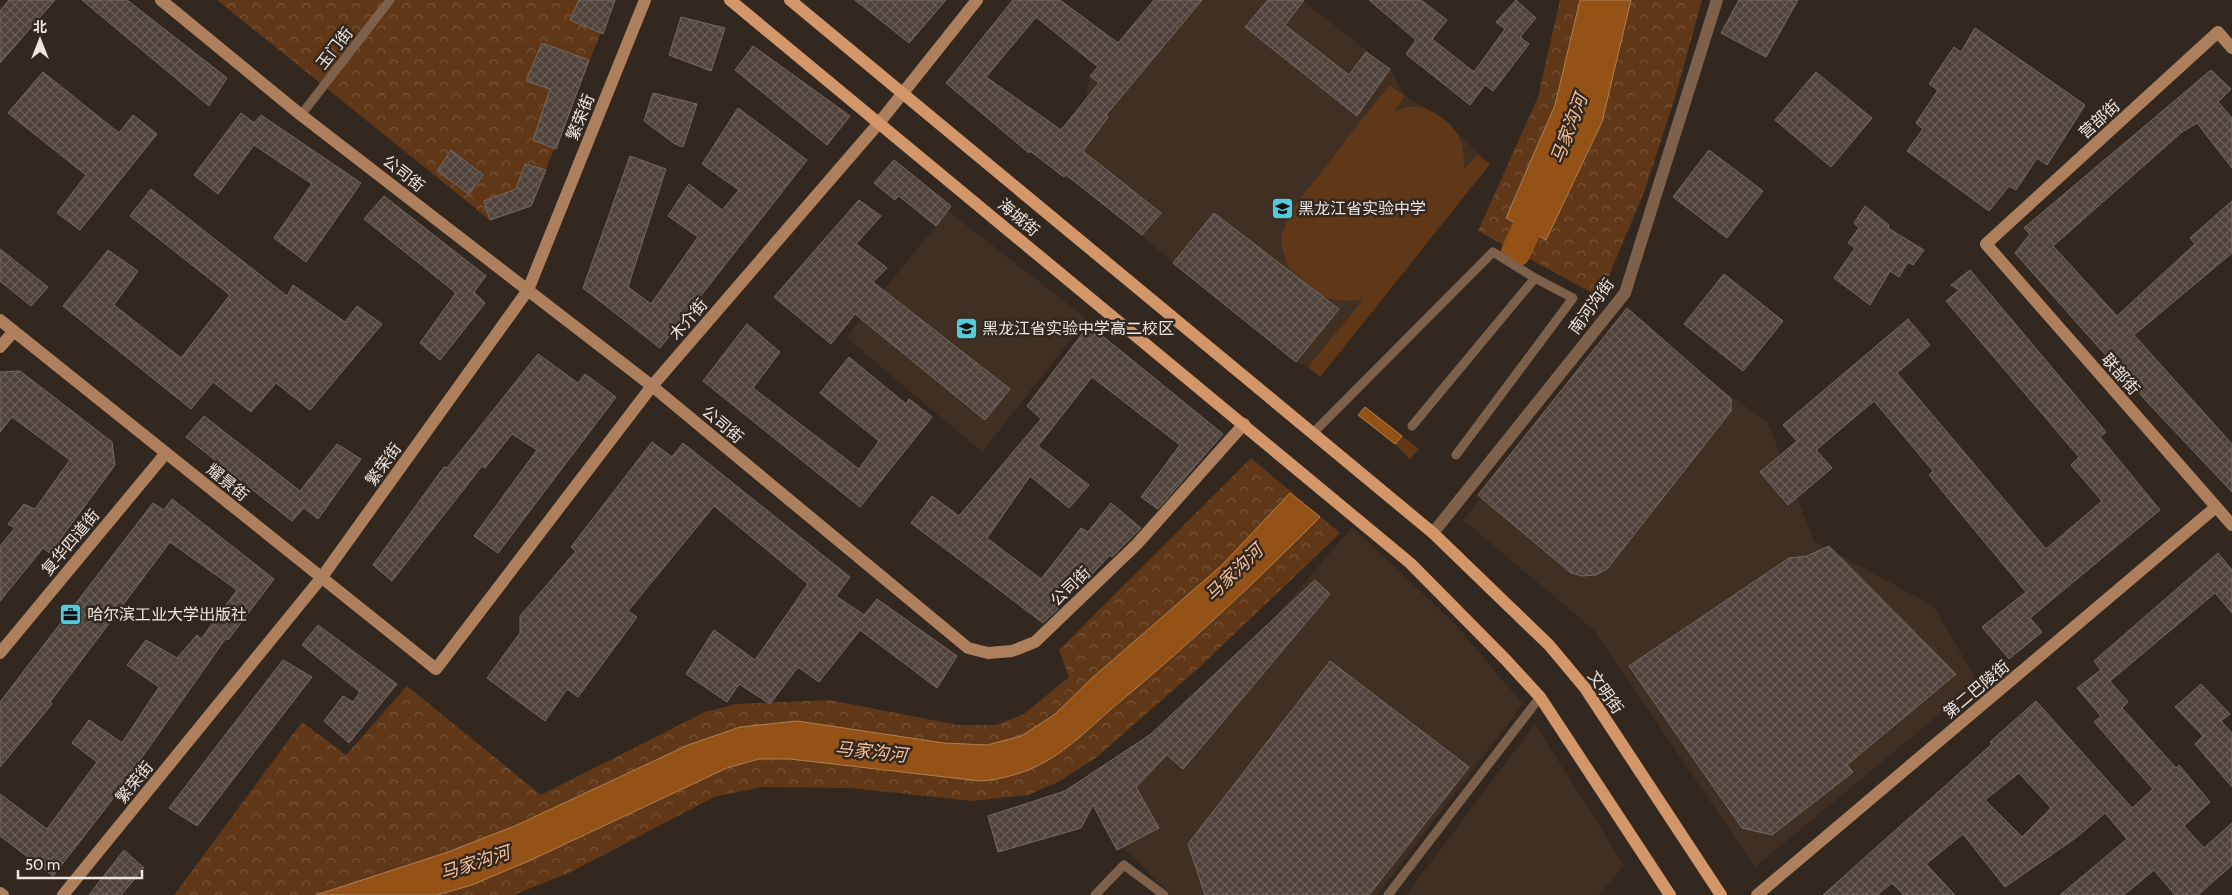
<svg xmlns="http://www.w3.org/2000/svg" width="2232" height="895" font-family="Cabin,'Noto Sans SC',sans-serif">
<defs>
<pattern id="forest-crowns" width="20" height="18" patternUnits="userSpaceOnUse" patternTransform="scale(1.25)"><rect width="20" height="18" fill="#613817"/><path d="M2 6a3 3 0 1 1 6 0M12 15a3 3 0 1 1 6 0" fill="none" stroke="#785538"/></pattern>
<pattern id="building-cross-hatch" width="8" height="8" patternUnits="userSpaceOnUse" patternTransform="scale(1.25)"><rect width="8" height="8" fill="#4f433b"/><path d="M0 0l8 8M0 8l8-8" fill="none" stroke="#695e57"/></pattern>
</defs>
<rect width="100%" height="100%" fill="#332820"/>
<g fill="#402f23">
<path d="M1154,0H1302L1390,69L1405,96L1441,117L1490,164L1320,377L1308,367L1296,362L1074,181L1064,177L1039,158L1086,99L1090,76Z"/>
<path d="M948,211L1087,319L982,452L846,337Z"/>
<path d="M1625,318L1768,423L1814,541L1933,606L1978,682L1755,867L1594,630L1463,520Z"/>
<path d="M1352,527L1455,624L1523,704L1377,895H1171L1099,824Z"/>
<path d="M1535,724L1624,865L1599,895H1406Z"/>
</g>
<g fill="#613817">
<path d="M1389,85L1405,96L1394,112C1399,110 1404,107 1409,107C1429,104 1455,123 1461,142C1464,150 1464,160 1464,169L1478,155L1490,164L1320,377L1308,367L1363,300L1342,301L1323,297L1288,267L1283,251L1281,237L1291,211Z"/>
<path d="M1365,407L1419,449L1410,459L1395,444L1358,415Z"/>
</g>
<g fill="url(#forest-crowns)">
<path d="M217,0H614L531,206L490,220Z"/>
<path d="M1560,0H1702L1676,94L1645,190L1600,297L1478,231L1538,97Z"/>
<path d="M1251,458L1340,533L1202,665L1097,757L1058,782L1028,795L972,801L851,788L762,787L714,797L569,873L513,895H174L302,722L346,755L407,686L541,795L705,712L737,704L829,700L958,725H996L1024,714L1069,677L1059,650Z"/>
</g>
<g fill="#945217" stroke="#af7f54">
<path d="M1580,0H1631L1602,122L1546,240L1506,218L1555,105Z"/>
<path d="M1365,407L1402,436L1395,444L1358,415Z"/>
<path d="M1290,493L1320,517C1255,583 1187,646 1116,705C1089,728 1062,757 1028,770C1013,776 996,780 980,781L790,759H759L727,768L531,860L472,885L437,895H316L448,852L517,825L688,745L740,727L797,721L944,743L987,745L1021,736L1054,715L1092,678L1221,566Z"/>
</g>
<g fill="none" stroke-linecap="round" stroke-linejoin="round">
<path stroke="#945217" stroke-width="30" d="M1516,252L1544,191"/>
</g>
<g fill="url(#building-cross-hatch)" stroke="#75685f" fill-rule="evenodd">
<path d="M9,0H55L0,63V11Z"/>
<path d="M82,0H127L227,78L209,106Z"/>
<path d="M579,0H615L603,34L570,20Z"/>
<path d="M855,0H946L909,43Z"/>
<path d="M1013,0H1060L1118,43L1154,0H1202L1106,115L1108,117L1083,151L1161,213L1142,235L1065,174L1064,177L1030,151L1029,153L946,83ZM1036,17L1098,67L1090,76L1099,83L1061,130L986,77Z"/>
<path d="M1268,0H1304L1285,25L1349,75L1366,52L1390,69L1357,116L1245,27Z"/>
<path d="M1369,0H1421L1447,20L1432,39L1474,72L1505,29L1496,22L1516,0L1536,18L1520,37L1529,44L1493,91L1485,85L1470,105L1406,54L1416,40Z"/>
<path d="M1739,0H1798L1766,57L1721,33Z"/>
<path d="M681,17L725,28L711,71L669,55Z"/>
<path d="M1975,28L2085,105L2047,165L2037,158L2016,190L2009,186L1989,211L1907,151L1923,129L1916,123L1938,90L1929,84L1954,47L1961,52Z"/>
<path d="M542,43L589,60L556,149L533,140L550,89L526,81Z"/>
<path d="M753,46L850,116L827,145L735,70Z"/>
<path d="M2211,70L2231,89L2218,102L2232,118V168L2197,123L2182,132L2053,246L2117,316L2195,244L2190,238L2232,201V253L2134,335L2232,444V492L2149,404L2015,253L2030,234L2024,228Z"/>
<path d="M43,72L119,133L133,115L157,134L80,230L57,213L86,175L8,113Z"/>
<path d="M1816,72L1872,118L1831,167L1775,120Z"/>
<path d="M653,93L697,104L683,147L675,144L644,121Z"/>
<path d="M738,108L807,160L660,348L583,288L630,156L666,169L628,287L651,304L698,237L668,216L689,184L722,210L739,190L702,164Z"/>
<path d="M241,113L254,123L261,115L361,183L306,262L274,238L312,184L254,145L218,194L194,175Z"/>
<path d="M451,150L483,175L469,194L437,171Z"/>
<path d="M1709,150L1763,191L1727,238L1673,197Z"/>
<path d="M894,160L951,206L936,226L899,196L895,200L874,183Z"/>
<path d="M525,164L546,170L531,206L490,220L484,201L516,189Z"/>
<path d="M151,189L287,296L293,285L345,322L357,306L382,324L310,410L276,383L251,412L213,382L191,409L63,306L108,250L138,271L114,305L181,358L230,295L130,216Z"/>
<path d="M384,196L486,276L474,292L485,303L440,360L420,343L456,293L364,219Z"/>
<path d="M859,200L881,216L856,244L887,268L873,282L1010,389L985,420L855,314L831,344L774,297Z"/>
<path d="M1865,206L1889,225L1888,228L1924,250L1913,265L1908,262L1899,277L1890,271L1870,305L1834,278L1855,248L1848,243L1859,228L1854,223Z"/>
<path d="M1214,213L1339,309L1296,362L1173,263Z"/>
<path d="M0,249L48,287L31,306L0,281Z"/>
<path d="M1970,270L2106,432L2100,437L2160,510L2030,618L2042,632L2009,659L1982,627L2026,592L1929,475L1933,471L1874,401L1816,450L1832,468L1788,505L1760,472L1797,441L1783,425L1908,319L1930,345L1897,373L2046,549L2102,501L2071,465L2079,457L1946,301L1959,290L1951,285Z"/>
<path d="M1724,274L1783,321L1743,371L1684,324Z"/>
<path d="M1627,308L1731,399V411L1607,569L1596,575L1582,576L1571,573L1478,495Z"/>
<path d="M747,324L780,352L753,388L859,469L879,441L820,393L849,357L906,404L909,399L932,417L860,507L703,381Z"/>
<path d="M1089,325L1223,434L1158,509L1141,497L1180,445L1092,377L1038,446L1089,485L1069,508L1030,476L987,538L1041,579L1081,528L1088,532L1111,503L1141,528L1112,557L1110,555L1080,587L1074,585L1057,610L1043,623L911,523L932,496L959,516L1041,419L1027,406Z"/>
<path d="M538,354L578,383L585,374L616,397L498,553L474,536L537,450L512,434L485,468L482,466L392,581L373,565L444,467L447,468Z"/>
<path d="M20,371L112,442L115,465L50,553L43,548L0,601V546L15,528L8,524L24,504L35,509L70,460L12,417L0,432V372Z"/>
<path d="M204,416L300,491L337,444L361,459L318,519L304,508L292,521L186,437Z"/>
<path d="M652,442L672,457L683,443L850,577L836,596L864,615L877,599L957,656L937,688L860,630L819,682L798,667L770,704L739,684L727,702L686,674L714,630L755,660L808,584L714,506L628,611L637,617L578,697L567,689L545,721L487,678L520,633V616L576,551L571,547Z"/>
<path d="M172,499L274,579L228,640L226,638L112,800L53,876L0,836V794L47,829L97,762L72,743L89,720L122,743L159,687L127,665L146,640L177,658L197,635L201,639L237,590L170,542L50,702L52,704L0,767V702L153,503L164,510Z"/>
<path d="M1829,546L1956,674L1847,765L1853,772L1772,835L1742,828L1629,666L1789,558L1807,556Z"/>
<path d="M2218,553L2232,570V613L2215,593L2110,681L2128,702L2122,708L2176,768L2179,765L2210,802L2184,826L2204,848L2232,823V865L2198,895H2175L2154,870L2124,895H2060L2127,839L2105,813L2077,837L2005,887L1963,834L1926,864L1955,895H1904L1892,883L1877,895H1823L1992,744L1990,742L2036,701L2132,808L2153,789L2094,722L2101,716L2077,688L2101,670L2094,661ZM2019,773L2051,808L2022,837L1985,800Z"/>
<path d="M1315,580L1330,594L1183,769L1167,755L1136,787L1159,828L1117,850L1093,805L1081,828L998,852L988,816L1065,791L1151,734Z"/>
<path d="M318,625L397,684L349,743L324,721L343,696L353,702L360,692L302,645Z"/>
<path d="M283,660L312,677L197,826L169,808Z"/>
<path d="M1330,661L1469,767L1369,895H1205L1188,844Z"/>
<path d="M2201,684L2230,714L2221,721L2232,733V787L2195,744L2203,736L2175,707Z"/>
<path d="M124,850L144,868L121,895H89Z"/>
</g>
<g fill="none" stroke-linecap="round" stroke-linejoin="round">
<g stroke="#7e614b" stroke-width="9">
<path d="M301,115L390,0"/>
<path d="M1313,433L1493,252L1535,278L1412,426"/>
<path d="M1456,455L1573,298L1535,278"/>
<path d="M1095,895L1124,865L1164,895"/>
<path d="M1388,895L1540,697"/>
</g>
<path stroke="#7e614b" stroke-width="12" d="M1433,533L1625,293L1717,0"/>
<g stroke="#ad7f5c" stroke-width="12">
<path d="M161,0L301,115L652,386L968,648L988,653L1012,651L1035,642L1137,544L1244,424"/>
<path d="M2232,48L2218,32L1986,244L2232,525"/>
<path d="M0,320L436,669L652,386L879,123L977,0"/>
<path d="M0,347L14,331"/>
<path d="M0,653L166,453"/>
<path d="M0,893L3,895"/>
<path d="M63,895L322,577L528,290L645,0"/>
<path d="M1757,895L2216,507"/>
</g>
<g stroke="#d29669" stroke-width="12">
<path d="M730,0L1410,563L1505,659L1540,697L1670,895"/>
<path d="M790,0L1433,533L1549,645L1585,688L1721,895"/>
</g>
</g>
<defs>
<symbol id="school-square" viewBox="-11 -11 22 22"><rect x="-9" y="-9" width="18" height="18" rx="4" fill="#53cbdb" stroke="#332820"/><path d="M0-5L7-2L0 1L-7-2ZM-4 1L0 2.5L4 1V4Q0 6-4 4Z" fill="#111"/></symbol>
<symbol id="office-square" viewBox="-11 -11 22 22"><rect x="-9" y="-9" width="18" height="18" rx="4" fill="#53cbdb" stroke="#332820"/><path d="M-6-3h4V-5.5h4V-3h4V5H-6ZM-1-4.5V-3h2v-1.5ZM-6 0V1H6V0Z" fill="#111"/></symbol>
</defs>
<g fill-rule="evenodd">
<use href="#school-square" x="1270" y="196" width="25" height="25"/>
<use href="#school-square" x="954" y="316" width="25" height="25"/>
<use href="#office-square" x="58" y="602" width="25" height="25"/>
</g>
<g text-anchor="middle" stroke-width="5" stroke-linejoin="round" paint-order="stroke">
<g font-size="16" fill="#eee7e2" stroke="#332820">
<text transform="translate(334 48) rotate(-52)" y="6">玉门街</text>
<text transform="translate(580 117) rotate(-68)" y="6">繁荣街</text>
<text transform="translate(2099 119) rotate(-42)" y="6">营部街</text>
<text transform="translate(404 173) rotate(38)" y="6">公司街</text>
<text transform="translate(1019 217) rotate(40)" y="6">海城街</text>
<text transform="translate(1591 306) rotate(-54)" y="6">南河沟街</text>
<text transform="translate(688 319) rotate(-49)" y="6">木介街</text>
<text transform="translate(2121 374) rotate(49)" y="6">联部街</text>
<text transform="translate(723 424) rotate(40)" y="6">公司街</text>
<text transform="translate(383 464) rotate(-54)" y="6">繁荣街</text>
<text transform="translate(228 482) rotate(39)" y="6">耀景街</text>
<text transform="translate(70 542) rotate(-50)" y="6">复华四道街</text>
<text transform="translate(1070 586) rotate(-44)" y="6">公司街</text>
<text transform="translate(1976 689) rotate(-40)" y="6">第二巴陵街</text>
<text transform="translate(1606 692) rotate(55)" y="6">文明街</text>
<text transform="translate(134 782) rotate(-51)" y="6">繁荣街</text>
</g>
<g font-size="16" fill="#eee7e2" stroke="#332820" text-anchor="start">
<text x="1298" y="214">黑龙江省实验中学</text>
<text x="982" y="334">黑龙江省实验中学高二校区</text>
<text x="87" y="620">哈尔滨工业大学出版社</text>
</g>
<g font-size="18" font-style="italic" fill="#f8c097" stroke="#332820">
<text transform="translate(1569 129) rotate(-69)" y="6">马家沟河</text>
<text transform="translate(1234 573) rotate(-44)" y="6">马家沟河</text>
<text transform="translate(871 752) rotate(6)" y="6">马家沟河</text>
<text transform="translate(475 863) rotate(-18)" y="6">马家沟河</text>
</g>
</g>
<g transform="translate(40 40)" stroke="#332820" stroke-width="4" paint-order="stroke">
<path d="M0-4L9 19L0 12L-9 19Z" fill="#eee7e2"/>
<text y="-8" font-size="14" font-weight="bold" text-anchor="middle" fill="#eee7e2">北</text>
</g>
<path d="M18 870v8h124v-8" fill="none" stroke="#eee7e2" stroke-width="2.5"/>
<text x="25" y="870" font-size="15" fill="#eee7e2" stroke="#332820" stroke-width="4" paint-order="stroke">50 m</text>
</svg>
